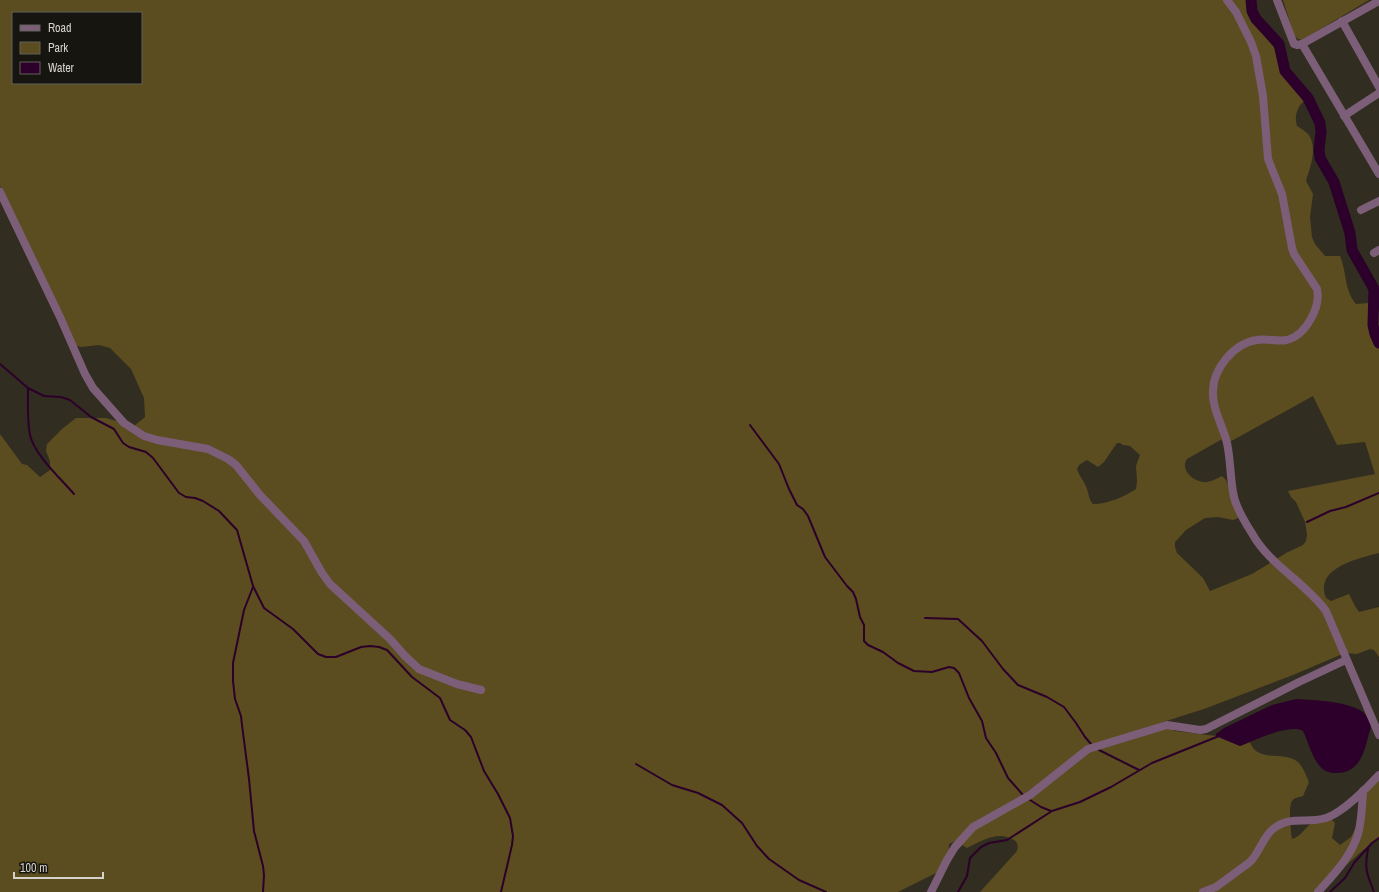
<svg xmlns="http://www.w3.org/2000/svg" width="1379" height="892" font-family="'Archivo Narrow',sans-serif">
<rect width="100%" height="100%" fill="#312d21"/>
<g fill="#5b4d1f" fill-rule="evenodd">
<path d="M0,0H1249L1262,33L1276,50L1286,75L1305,100C1297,107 1294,116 1297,126C1300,128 1304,130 1307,133C1319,146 1310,167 1306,181L1313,194L1310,217L1312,237L1315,244L1325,256H1340C1347,272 1344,290 1356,304L1369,303L1379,300V553C1357,559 1314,568 1326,598L1331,601L1349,594L1355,606L1359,612L1379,607V657L1374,650L1370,649L1357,654L1346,653L1340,655L1293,675L1204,709L1163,722L1164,726L1175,731L1216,736L1240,746L1250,742C1251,745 1253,748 1255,750C1267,760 1286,752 1298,762C1303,767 1306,775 1309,782L1303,796C1299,797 1294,798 1292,801C1288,807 1291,832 1292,839C1302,836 1304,828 1312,823C1317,820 1325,820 1331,819L1335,823L1332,838L1340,845L1351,837L1358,823L1362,799L1379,778V838L1362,851L1316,892H980L1017,851C1018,846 1018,842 1014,840C998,830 981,841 967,848L956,841L949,844V852L938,872L898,892H0V434L22,464L27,465L40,477L50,470V461L46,451L47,444L62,429L76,418H106L134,426L145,417L144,398L131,369L110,348L99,345L81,347L74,345L48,285L0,186ZM13,13H141V83H13ZM1313,396L1337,445L1365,442L1375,474L1288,491L1291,497L1296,502L1305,522L1307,534L1306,541L1303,545L1286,553L1252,574L1210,591L1203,578L1177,553L1175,547V542L1186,530L1205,518L1218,517L1233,520L1241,517L1226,480L1222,476C1216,479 1209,483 1203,482C1192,481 1180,469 1187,459L1224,438L1226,444ZM1117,443H1120L1123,445L1130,446L1140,455L1136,466L1137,481L1136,489C1123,497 1109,504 1093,504C1089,500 1089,495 1087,489C1085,482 1079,476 1077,469L1079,465L1087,460L1098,467L1104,462Z"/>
<path d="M1283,0H1369L1302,40L1298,39L1294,35Z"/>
</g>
<path fill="#2c002a" d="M1296,699C1315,700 1346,701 1363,712C1366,715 1370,721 1371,725C1371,728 1369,734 1368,737C1364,754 1358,773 1337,773C1335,773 1331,773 1328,772C1314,767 1309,743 1303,731C1289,723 1254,741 1240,746L1216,736V734L1224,728L1272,705Z"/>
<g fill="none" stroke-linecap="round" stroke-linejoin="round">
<g stroke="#2c002a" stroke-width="2">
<path d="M0,364L28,388L44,396L61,397L70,400L91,417L114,429L123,443L129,447L146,452L153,458L179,493L186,497L195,498L203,501L219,511L237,530L253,586L264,608L293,629L318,654L326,657H336L361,647L370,646L379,647L387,650L412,677L440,698L450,720L465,730L471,737L484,771L498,794L510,818L513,836L512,845L501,892"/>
<path d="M28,388C28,404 27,420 30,435C34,454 61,479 74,494"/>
<path d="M750,425L779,464L789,489L797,505L803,509L808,516L825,557L847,586L853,592L856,599L860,617L864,625V641L868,645L883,652L898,663L914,671L932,672L949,667L954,668L959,673L969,698L982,721L986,738L996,753L1008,778L1023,795"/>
<path d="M1307,522L1330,511L1346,507L1379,493"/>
<path d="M253,587L244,610L233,663V681L235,699L241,716L242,725L249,779L254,831L263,866L264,875L263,892"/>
<path d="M925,618L958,619L982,641L1003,669L1018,685L1047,697L1064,707L1076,723L1085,737L1091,744"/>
<path d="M1099,750L1139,770"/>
<path d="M636,764L672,785L698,793L722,805L742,823L757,846L769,859L799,880L826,892"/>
<path d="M1030,800L1041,807L1051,811"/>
<path d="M1368,849C1364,869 1367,874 1374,892"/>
<path d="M958,892L967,876L970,858L981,847L989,843L1007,840L1052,811L1080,802L1111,787L1152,763L1219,736"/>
<path d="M1330,892L1345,878L1354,863L1372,843L1379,838"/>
</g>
<path stroke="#2c002a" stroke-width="11" d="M1251,0L1252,11L1256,19L1279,44L1285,71L1308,98L1320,123L1321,132L1319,150L1320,158L1334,182L1350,233L1352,250L1374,289L1373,325L1375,334L1379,343"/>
<g stroke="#7c5e78" stroke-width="8">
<path d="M1227,0L1236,12L1251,42L1256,56L1263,96L1268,159L1282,194L1292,248L1294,254L1317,289C1321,307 1306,335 1287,340C1277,342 1267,338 1257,340C1234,343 1213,369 1213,391C1212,409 1223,426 1227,443C1231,461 1230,480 1234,497C1237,510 1246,524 1253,535C1270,565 1306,583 1326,611L1379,735"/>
<path d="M1277,0L1294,44L1297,45L1302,44L1379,174"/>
<path d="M1342,21L1379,87"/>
<path d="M1302,44L1379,1"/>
<path d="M1344,116L1379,93"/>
<path d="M0,192L60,317L85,374L93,388L124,423L144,436L157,440L208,449L228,459L236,465L260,495L304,541L322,573L330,584L390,639L405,656L419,669L457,684L481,690"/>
<path d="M1361,210L1379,201"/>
<path d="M1374,253L1379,250"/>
<path d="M931,892L947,860L955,847L973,827L1030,795L1088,749L1167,725L1200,730L1206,729L1299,682L1346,660"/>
<path d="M1203,892L1216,887L1250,862C1259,853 1263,837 1273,829C1290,815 1306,824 1326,818C1342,813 1367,788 1379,775"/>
<path d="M1318,892C1333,875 1351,857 1358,834C1362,820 1362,806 1363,791"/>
</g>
</g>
<rect x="12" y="12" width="130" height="72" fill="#171510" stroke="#63615a"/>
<rect x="20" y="25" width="20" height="6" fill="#7c5e78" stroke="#63615a"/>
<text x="48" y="32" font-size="12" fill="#d5d2ca">Road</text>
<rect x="20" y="42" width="20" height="12" fill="#5b4d1f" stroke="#63615a"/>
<text x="48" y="52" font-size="12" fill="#d5d2ca">Park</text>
<rect x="20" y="62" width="20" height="12" fill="#2c002a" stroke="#63615a"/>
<text x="48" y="72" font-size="12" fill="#d5d2ca">Water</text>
<path d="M14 872v6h89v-6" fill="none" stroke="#d5d2ca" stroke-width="2"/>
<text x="20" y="872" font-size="12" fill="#d5d2ca" stroke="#171510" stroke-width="3" paint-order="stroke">100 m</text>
</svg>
